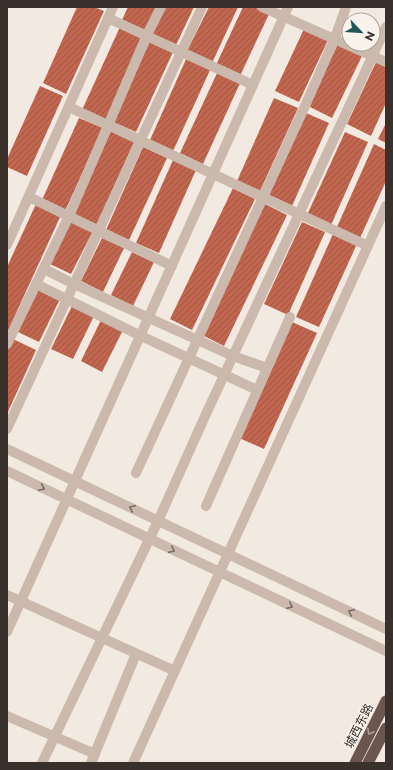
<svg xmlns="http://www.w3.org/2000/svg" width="393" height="770" font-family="Montserrat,'Noto Sans SC',sans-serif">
<defs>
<pattern id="building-hatch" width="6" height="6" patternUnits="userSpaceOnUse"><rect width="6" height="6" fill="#c2674f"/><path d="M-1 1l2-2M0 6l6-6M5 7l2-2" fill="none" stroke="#9f5542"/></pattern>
</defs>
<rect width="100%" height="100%" fill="#f2e9e0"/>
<g fill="url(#building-hatch)">
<path d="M77,7H94L104,11L66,94L43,83Z"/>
<path d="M128,7H158L146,31L122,20Z"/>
<path d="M165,7H194L176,45L152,34Z"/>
<path d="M209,7H238L212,63L187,51Z"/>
<path d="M243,7H254L269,14L240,76L216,65Z"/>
<path d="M120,27L143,38L106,121L82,110Z"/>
<path d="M304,29L328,40L299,102L275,91Z"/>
<path d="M151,39L174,50L136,132L113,122Z"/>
<path d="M338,44L362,56L332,118L308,106Z"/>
<path d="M187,57L211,68L173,151L150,140Z"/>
<path d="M376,62L386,67V103L371,136L347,124Z"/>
<path d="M218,71L241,81L203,164L180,153Z"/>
<path d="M40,86L63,96L27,176L7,167V159Z"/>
<path d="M274,98L298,108L260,191L237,181Z"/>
<path d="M306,113L329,123L292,206L269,195Z"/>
<path d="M79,118L103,128L65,211L42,200Z"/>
<path d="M386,123V143L378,139Z"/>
<path d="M111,131L134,142L97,225L73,214Z"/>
<path d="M345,132L368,142L331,225L307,215Z"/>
<path d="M374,144L386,150V181L360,238L337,227Z"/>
<path d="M143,147L167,158L129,240L106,230Z"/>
<path d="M173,160L196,170L159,253L136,243Z"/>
<path d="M233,188L255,199L192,330L170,319Z"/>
<path d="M36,204L61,215L7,333V267Z"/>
<path d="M265,204L287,215L224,346L202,335Z"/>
<path d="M71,221L93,231L71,274L50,264Z"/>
<path d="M302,222L325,232L288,315L264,304Z"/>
<path d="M333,234L357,244L319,327L296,317Z"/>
<path d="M102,238L124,248L103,292L81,281Z"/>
<path d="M132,252L154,262L133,306L111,295Z"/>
<path d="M39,289L60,299L39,342L18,332Z"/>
<path d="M72,306L94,316L73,359L51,349Z"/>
<path d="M102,318L124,328L102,372L81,361Z"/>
<path d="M292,322L317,333L264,449L239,438Z"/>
<path d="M13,339L36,350L7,414V352Z"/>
</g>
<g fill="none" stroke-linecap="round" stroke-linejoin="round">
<g stroke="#cab9ac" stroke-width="10">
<path d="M262,7L386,62"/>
<path d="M108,18L253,85"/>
<path d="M69,107L368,246"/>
<path d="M29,197L172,266"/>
<path d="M7,245L113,7"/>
<path d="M44,269L74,284L233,356L267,368"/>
<path d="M36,284L141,336L257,390"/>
<path d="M7,344L69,216L147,35L161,7"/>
<path d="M7,429L202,7"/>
<path d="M136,473L305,106L335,38L346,7"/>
<path d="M206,506L290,317"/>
<path d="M7,595L175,671"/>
<path d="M7,632L288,7"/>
<path d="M7,716L95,754"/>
<path d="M42,763L158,521L206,414L386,27"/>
<path d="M91,763L136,654"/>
<path d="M133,763L386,206"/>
</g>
<g stroke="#cab9ac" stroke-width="10">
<path d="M7,449L386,629"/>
<path d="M7,471L386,651"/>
</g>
<g stroke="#6a564f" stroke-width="11">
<path d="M355,763L386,701"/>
<path d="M368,763L386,728"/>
</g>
</g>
<defs><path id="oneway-chevron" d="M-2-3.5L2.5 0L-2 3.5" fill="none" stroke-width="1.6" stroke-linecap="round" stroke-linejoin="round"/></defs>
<g stroke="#7a6d65">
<use href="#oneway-chevron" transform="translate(42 488) rotate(25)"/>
<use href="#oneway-chevron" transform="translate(132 508) rotate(-155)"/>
<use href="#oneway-chevron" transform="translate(172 550) rotate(25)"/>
<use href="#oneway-chevron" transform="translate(290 606) rotate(25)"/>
<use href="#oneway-chevron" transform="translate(351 612) rotate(-155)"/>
</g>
<use stroke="#ab9d96" href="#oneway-chevron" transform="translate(370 732) rotate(117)"/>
<g text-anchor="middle" stroke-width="3" stroke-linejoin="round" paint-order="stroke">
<g font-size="12" fill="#392f2b" stroke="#faf3ec">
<text transform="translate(359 726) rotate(-63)" y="4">城西东路</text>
</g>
</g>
<rect width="393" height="770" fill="none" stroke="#392f2b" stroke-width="16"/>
<g transform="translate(361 32) rotate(115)"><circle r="19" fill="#faf3ec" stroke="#ada59f"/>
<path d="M0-3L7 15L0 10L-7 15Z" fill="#215759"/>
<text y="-6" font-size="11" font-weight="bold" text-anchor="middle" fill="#392f2b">N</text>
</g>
</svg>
